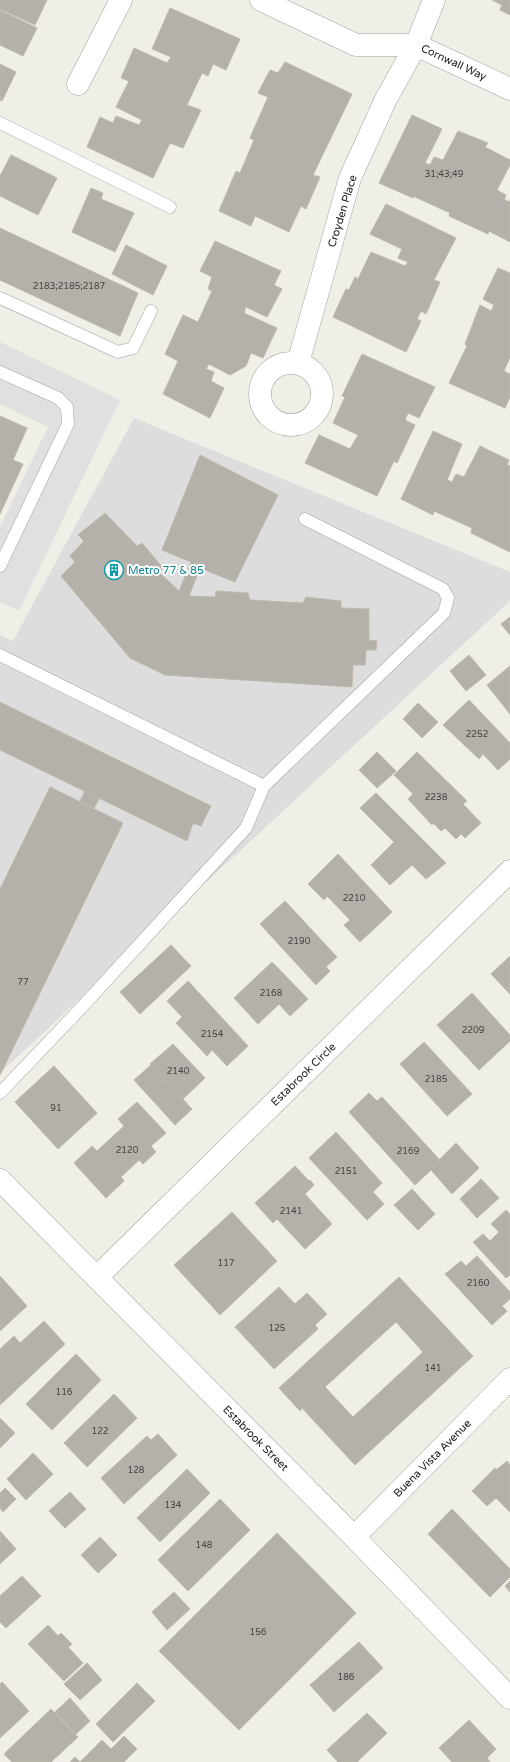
<svg xmlns="http://www.w3.org/2000/svg" width="510" height="1762" font-family="'Varela Round',sans-serif">
<rect width="100%" height="100%" fill="#efeee7"/>
<path fill="#dedddd" d="M134,418L510,572V601L0,1073V635L13,641Z"/>
<path fill="#e0e0e0" d="M0,342L120,400L19,611L0,602V527L48,427L0,404Z"/>
<g fill="#b4b1aa" stroke="#c0b8ab" fill-rule="evenodd">
<path d="M0,0H47L35,25L0,9Z"/>
<path d="M492,0H510V15L500,10L502,5Z"/>
<path d="M170,8L240,39L226,70L213,64L208,76L202,73L187,105L201,110L183,148L170,143L153,178L87,147L100,117L113,123L116,116L139,125L142,120L116,107L129,81L121,78L134,48L167,63L171,57L152,49Z"/>
<path d="M0,10L37,28L23,56L0,45Z"/>
<path d="M285,62L352,94L313,175L320,177L306,209L301,206L289,232L255,216L251,226L219,211L236,171L240,173L254,140L250,138L268,97L258,93L270,70L278,73Z"/>
<path d="M0,64L16,72L2,101L0,100Z"/>
<path d="M412,115L442,129L425,163L430,165L434,157L443,160L458,131L488,143L485,147L510,160V165L497,190L506,195L504,199L509,202L510,200V242L489,231L488,234L449,216L450,213L413,196V198L379,183Z"/>
<path d="M11,155L57,178L38,215L0,196V176Z"/>
<path d="M91,188L103,193L101,199L134,213L115,252L72,232Z"/>
<path d="M386,204L456,238L434,280L440,282L426,314L421,311L417,319L421,321L406,352L333,317L346,289L349,290L355,277L358,279L371,252L405,266L408,262L398,258L402,249L370,234Z"/>
<path d="M0,228L138,293L120,336L0,280Z"/>
<path d="M215,241L281,271L274,285L282,289L267,317L246,307L244,313L277,328L263,358L251,353L246,366L230,375L209,364L206,369L214,372L211,381L224,388L210,418L163,394L178,361L165,354L183,315L198,322L212,291L208,289L212,277L200,271Z"/>
<path d="M126,245L167,266L153,295L112,274Z"/>
<path d="M498,268L510,273V357L504,371L510,374V397L505,408L449,383L467,346L465,344L480,305L491,311L494,305L483,299Z"/>
<path d="M362,354L435,387L419,418L408,413L405,420L415,425L397,463L394,461L377,496L305,463L319,435L350,449L358,435L333,423L345,397L342,396Z"/>
<path d="M0,416L27,428L13,460L23,464L0,514Z"/>
<path d="M433,431L462,444L447,480L452,482L456,474L464,477L480,446L509,460L507,465L510,466V552L471,533L472,528L434,511L433,515L401,499Z"/>
<path d="M200,455L278,495L235,582L200,568L189,596L215,597L216,591L248,593L250,600L303,603L306,597L341,601V608L369,609V640L377,641L376,650H366L365,665H353L352,687L165,675L130,658L61,576L75,562L70,556L84,541L78,535L105,513L137,546L142,543L163,568L159,572L179,591L191,562L162,550Z"/>
<path d="M510,617V635L501,624Z"/>
<path d="M469,655L486,675L466,691L450,671Z"/>
<path d="M510,666V714L487,685Z"/>
<path d="M469,700L510,743V759L498,770L483,754L479,759L443,725Z"/>
<path d="M0,702L211,806L201,826L193,823L187,841L0,750Z"/>
<path d="M418,703L438,722L422,738L403,719Z"/>
<path d="M377,752L396,771L377,788L359,770Z"/>
<path d="M417,752L467,801L463,804L481,823L465,838L461,834L456,839L445,828L441,831L433,823L432,825L408,799L413,794L394,775Z"/>
<path d="M50,787L123,823L0,1075V889Z"/>
<path d="M85,791L99,799L94,808L80,801Z"/>
<path d="M376,793L446,863L426,879L412,865L390,885L371,865L394,842L360,808Z"/>
<path d="M338,854L392,912L360,942L344,925L350,920L327,896L324,900L308,884Z"/>
<path d="M285,901L337,957L326,967L330,971L316,985L260,924Z"/>
<path d="M171,945L191,966L140,1014L120,992Z"/>
<path d="M510,956V994L491,974Z"/>
<path d="M272,962L308,999L290,1016L279,1004L258,1024L234,998Z"/>
<path d="M188,981L248,1046L227,1066L212,1050L207,1056L176,1023L182,1017L167,1001Z"/>
<path d="M472,993L510,1035V1041L479,1070L437,1025Z"/>
<path d="M424,1042L472,1094L447,1116L400,1064Z"/>
<path d="M173,1044L205,1078L183,1099L150,1064Z"/>
<path d="M151,1065L192,1109L175,1125L134,1080Z"/>
<path d="M54,1066L97,1113L58,1149L15,1102Z"/>
<path d="M369,1093L377,1101L382,1097L439,1159L435,1164L456,1143L479,1168L452,1194L431,1170L415,1185L349,1112Z"/>
<path d="M137,1102L166,1133L151,1146L156,1152L143,1164L139,1160L121,1177L124,1181L106,1198L74,1163L92,1146L97,1151L124,1126L118,1119Z"/>
<path d="M336,1132L382,1183L373,1192L384,1204L367,1220L309,1158Z"/>
<path d="M295,1166L309,1181L310,1180L314,1185L305,1194L332,1224L305,1249L277,1219L273,1223L255,1203Z"/>
<path d="M481,1179L499,1198L477,1218L460,1199Z"/>
<path d="M412,1189L435,1214L418,1230L394,1205Z"/>
<path d="M506,1210L510,1214V1275L506,1278L473,1242L483,1234L490,1241L499,1232L491,1224Z"/>
<path d="M232,1212L277,1261L220,1315L174,1265Z"/>
<path d="M477,1256L510,1292V1299L502,1306L507,1311L492,1325L445,1274L461,1261L466,1266Z"/>
<path d="M0,1276L27,1306L0,1331Z"/>
<path d="M399,1277L473,1356L355,1465L302,1408L300,1411L279,1388ZM396,1322L423,1352L353,1417L325,1387Z"/>
<path d="M279,1287L295,1304L307,1293L327,1314L315,1325L318,1329L274,1369L235,1327Z"/>
<path d="M44,1321L65,1344L0,1405V1349L14,1336L20,1343Z"/>
<path d="M76,1354L101,1380L52,1430L26,1404Z"/>
<path d="M114,1394L137,1418L87,1467L64,1443Z"/>
<path d="M0,1418L15,1433L0,1448Z"/>
<path d="M158,1434L177,1455L124,1504L101,1478L147,1436L151,1440Z"/>
<path d="M33,1453L53,1474L26,1500L7,1479Z"/>
<path d="M507,1461L510,1465V1512L496,1498L487,1506L472,1491L495,1468L496,1470Z"/>
<path d="M187,1469L210,1493L160,1542L137,1518Z"/>
<path d="M5,1488L16,1499L3,1512L0,1508V1493Z"/>
<path d="M70,1492L86,1509L65,1528L49,1511Z"/>
<path d="M220,1499L250,1530L188,1591L158,1560Z"/>
<path d="M452,1509L510,1569V1577L490,1597L428,1534Z"/>
<path d="M0,1531L16,1549L0,1564Z"/>
<path d="M277,1533L356,1613L239,1730L159,1651Z"/>
<path d="M100,1537L117,1555L98,1573L81,1555Z"/>
<path d="M22,1576L41,1596L6,1628L0,1622V1596Z"/>
<path d="M510,1581V1592L505,1586Z"/>
<path d="M174,1592L190,1609L167,1630L152,1612Z"/>
<path d="M48,1625L58,1636L61,1633L72,1644L68,1647L83,1663L64,1681L28,1644Z"/>
<path d="M359,1642L383,1668L334,1712L310,1685Z"/>
<path d="M87,1663L102,1680L80,1700L64,1684Z"/>
<path d="M2,1682L29,1711L0,1738V1684Z"/>
<path d="M137,1683L155,1701L113,1742L96,1724Z"/>
<path d="M70,1698L90,1721L76,1734L55,1712Z"/>
<path d="M51,1709L78,1737L51,1762H12L4,1754Z"/>
<path d="M367,1713L387,1733L357,1762H338L327,1750Z"/>
<path d="M469,1720L496,1749L487,1758L490,1762H452L439,1748Z"/>
<path d="M124,1736L137,1749L124,1762H70L75,1757L80,1762L102,1740L111,1749Z"/>
</g>
<g fill="none" stroke-linecap="round" stroke-linejoin="round">
<defs>
<g id="lane">
<path d="M0,123L170,207"/>
<path d="M0,298L118,352L133,348L151,311"/>
<path d="M0,372L58,398L67,407L68,424L0,566"/>
<path d="M0,655L264,786"/>
<path d="M0,1093L83,1006L246,828L264,786L444,613L448,598L443,589L305,519"/>
</g>
<g id="street">
<path d="M261,0L356,45H416L510,89"/>
<path d="M78,84L121,0"/>
<circle cx="291" cy="394" r="31"/>
<path d="M298,363L350,178L386,99L416,45L434,0"/>
<path d="M0,1180L354,1537L510,1698"/>
<path d="M97,1277L510,871"/>
<path d="M354,1537L510,1379"/>
</g>
</defs>
<use href="#lane" stroke="#a1a1a1" stroke-width="13"/>
<use href="#street" stroke="#a1a1a1" stroke-width="23"/>
<use href="#lane" stroke="#fff" stroke-width="12"/>
<use href="#street" stroke="#fff" stroke-width="22"/>
</g>
<defs>
<symbol id="building-ring" viewBox="-11 -11 22 22"><circle r="9.5" fill="#fff" stroke="#0f9aa8" stroke-width="1.5"/><path d="M-4-6H4V6H1V3H-1V6H-4ZM-2.5-4.3h1.7v1.8h-1.7ZM.8-4.3h1.7v1.8H.8ZM-2.5-1h1.7V.8h-1.7ZM.8-1h1.7V.8H.8Z" fill="#0f9aa8"/></symbol>
</defs>
<g fill-rule="evenodd">
<use href="#building-ring" x="103" y="559" width="22" height="22"/>
</g>
<g text-anchor="middle" stroke-width="4" stroke-linejoin="round" paint-order="stroke">
<g font-size="9" fill="#454442">
<text x="444" y="177">31;43;49</text>
<text x="69" y="289">2183;2185;2187</text>
<text x="477" y="737">2252</text>
<text x="436" y="800">2238</text>
<text x="354" y="901">2210</text>
<text x="299" y="944">2190</text>
<text x="23" y="985">77</text>
<text x="271" y="996">2168</text>
<text x="473" y="1033">2209</text>
<text x="212" y="1037">2154</text>
<text x="178" y="1074">2140</text>
<text x="436" y="1082">2185</text>
<text x="56" y="1111">91</text>
<text x="127" y="1153">2120</text>
<text x="408" y="1154">2169</text>
<text x="346" y="1174">2151</text>
<text x="291" y="1214">2141</text>
<text x="226" y="1266">117</text>
<text x="478" y="1286">2160</text>
<text x="277" y="1331">125</text>
<text x="433" y="1371">141</text>
<text x="64" y="1395">116</text>
<text x="100" y="1434">122</text>
<text x="136" y="1473">128</text>
<text x="173" y="1508">134</text>
<text x="204" y="1548">148</text>
<text x="258" y="1635">156</text>
<text x="346" y="1680">186</text>
</g>
<g font-size="11" fill="#202020" stroke="#fff">
<text transform="translate(454 62) rotate(25)" y="4">Cornwall Way</text>
<text transform="translate(342 211) rotate(-73)" y="4">Croyden Place</text>
<text transform="translate(303 1074) rotate(-44)" y="4">Estabrook Circle</text>
<text transform="translate(256 1438) rotate(45)" y="4">Estabrook Street</text>
<text transform="translate(432 1458) rotate(-45)" y="4">Buena Vista Avenue</text>
</g>
<g font-size="11" fill="#0d838f" stroke="#fff" text-anchor="start">
<text x="128" y="574">Metro 77 &amp; 85</text>
</g>
</g>
</svg>
